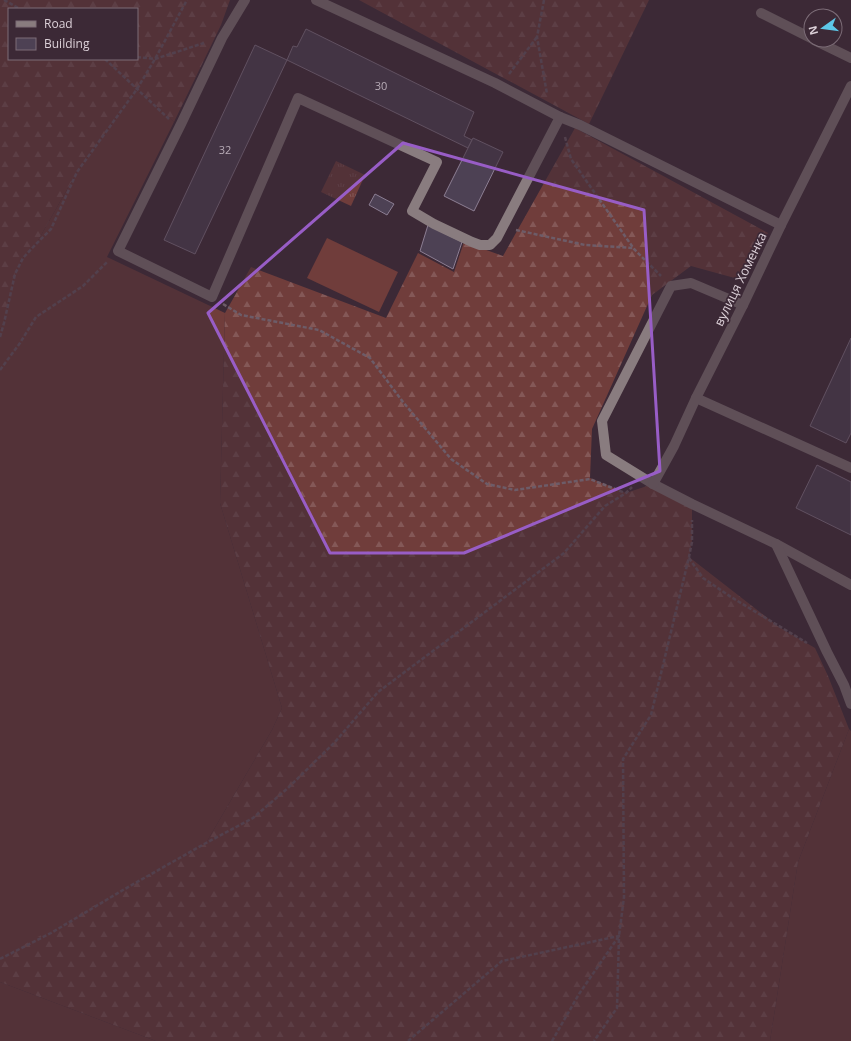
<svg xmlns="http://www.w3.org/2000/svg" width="851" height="1041" font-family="'Open Sans',sans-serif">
<defs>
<pattern id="forest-firs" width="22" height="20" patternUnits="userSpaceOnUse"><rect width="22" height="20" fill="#703d3b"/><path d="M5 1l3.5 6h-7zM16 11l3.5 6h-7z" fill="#845857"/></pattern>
<pattern id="park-tufts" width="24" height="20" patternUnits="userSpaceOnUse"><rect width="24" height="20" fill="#703d3b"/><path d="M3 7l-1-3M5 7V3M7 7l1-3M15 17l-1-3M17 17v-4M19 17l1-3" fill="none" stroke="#845857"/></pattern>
</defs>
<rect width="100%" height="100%" fill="#3c2936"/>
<g fill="#703d3b">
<path d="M137,89L174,122L107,257L225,313L220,503L282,708L272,730L206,843L123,890L51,933L0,959V329L4,323L15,274L23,258L36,244L77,172Z"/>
<path d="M327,238L398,272L379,312L307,278Z"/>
<path d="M849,729L851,731V1041H770L798,862Z"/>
<path d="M0,982L156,1041H0Z"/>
</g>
<g fill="url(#forest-firs)" fill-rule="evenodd">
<path d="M0,0H230L221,25L174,122L137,89L77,172L36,244L23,258L15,274L4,323L0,329ZM9,9H137V59H9Z"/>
<path d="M359,0H649L589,124Z"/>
<path d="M575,128L768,233L751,267L742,280L691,266L652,295L592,429L590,478L626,493L653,484L692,504V542L689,557L779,627L815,648L828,676L849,729L798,862L770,1041H156L0,982V958L206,843L272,730L282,708L220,503L225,313L251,267L386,318L418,253L454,272L464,242L503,256Z"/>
</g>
<path fill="url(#park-tufts)" d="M336,161L365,175L351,206L321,192Z"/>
<g fill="#4d4154" stroke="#8c7e93">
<path d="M306,29L474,112L464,136L472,140L468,148L287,60L293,46L297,47Z"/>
<path d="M255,45L287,60L195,254L164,240Z"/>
<path d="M473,138L503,152L474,211L444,196Z"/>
<path d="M375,194L394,204L387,215L369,205Z"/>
<path d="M428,225L462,242L453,269L420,251Z"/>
<path d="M851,338V433L846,443L810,426Z"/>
<path d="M817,465L851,482V535L796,508Z"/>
</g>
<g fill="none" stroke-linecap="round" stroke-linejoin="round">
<g stroke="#6d5c68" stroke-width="2.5" stroke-dasharray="4 2" stroke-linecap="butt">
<path d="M4,0L20,9"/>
<path d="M544,0L537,37L547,94"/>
<path d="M137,57L155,59L204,43"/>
<path d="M105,59L169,119"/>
<path d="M509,74L537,37"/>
<path d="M565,137L571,159L634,249L661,276"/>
<path d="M516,230L585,245L633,248"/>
<path d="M223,304L241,315L319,330L370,358L403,402L451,459L487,484L515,490L590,479L625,493"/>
<path d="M0,337L4,323L15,274L23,258L36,244L51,229L77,172L137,89L155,59L187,0"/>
<path d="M0,370L20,343L36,317L83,286L108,261"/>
<path d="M689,558L703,578L731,597L807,643"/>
<path d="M0,959L51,933L123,890L206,843L253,818L288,788L335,742L378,692L564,553L605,506L626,493L632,487"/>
<path d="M408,1041L502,961L619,936L617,1008L594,1041"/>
<path d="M552,1041L579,994L619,936L624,897L623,759L651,715L689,557L692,542V520"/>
</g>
<g stroke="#897c7f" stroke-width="10">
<path d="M245,0L222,38L181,124L118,251L212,297L298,98L437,162L412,211L434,224L472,242L480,245H490L497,238L560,117"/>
<path d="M316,0L495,83L560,117L580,125L781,225"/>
<path d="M761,13L811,38"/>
<path d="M814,40L851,58"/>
<path d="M743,305L691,283L671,286L602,421L606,455L653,484L692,504L776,544L851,585"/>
<path d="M696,398L851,468"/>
<path d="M653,484L674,446L696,398L743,305L781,225L851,86"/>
<path d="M776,544L827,652L844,685L851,704"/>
</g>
</g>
<path d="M0 0H851V1041H0ZM403,143L644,210L660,471L464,553H330L208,313Z" fill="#3c2936" fill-opacity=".55" fill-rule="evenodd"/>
<path fill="none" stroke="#985dc6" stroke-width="3" stroke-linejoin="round" d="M403,143L644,210L660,471L464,553H330L208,313Z"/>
<g text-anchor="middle" stroke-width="3.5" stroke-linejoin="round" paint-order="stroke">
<g font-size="11" fill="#b8acb7">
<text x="381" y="90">30</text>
<text x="225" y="154">32</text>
</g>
<g font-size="13" fill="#dcd0d8" stroke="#3c2936">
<text transform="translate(740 279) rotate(-64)" y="5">вулиця Хоменка</text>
</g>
</g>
<rect x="8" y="8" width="130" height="52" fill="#3c2936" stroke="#7c6c77"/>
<rect x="16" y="21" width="20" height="6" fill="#897c7f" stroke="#7c6c77"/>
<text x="44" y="28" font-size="12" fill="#dcd0d8">Road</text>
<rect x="16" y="38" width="20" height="12" fill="#4d4154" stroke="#7c6c77"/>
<text x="44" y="48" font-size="12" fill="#dcd0d8">Building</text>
<g transform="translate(823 28) rotate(256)"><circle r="19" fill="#3c2936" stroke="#7c6c77"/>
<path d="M0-3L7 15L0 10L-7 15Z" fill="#5dc7e8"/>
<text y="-6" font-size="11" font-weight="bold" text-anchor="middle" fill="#dcd0d8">N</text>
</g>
</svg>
